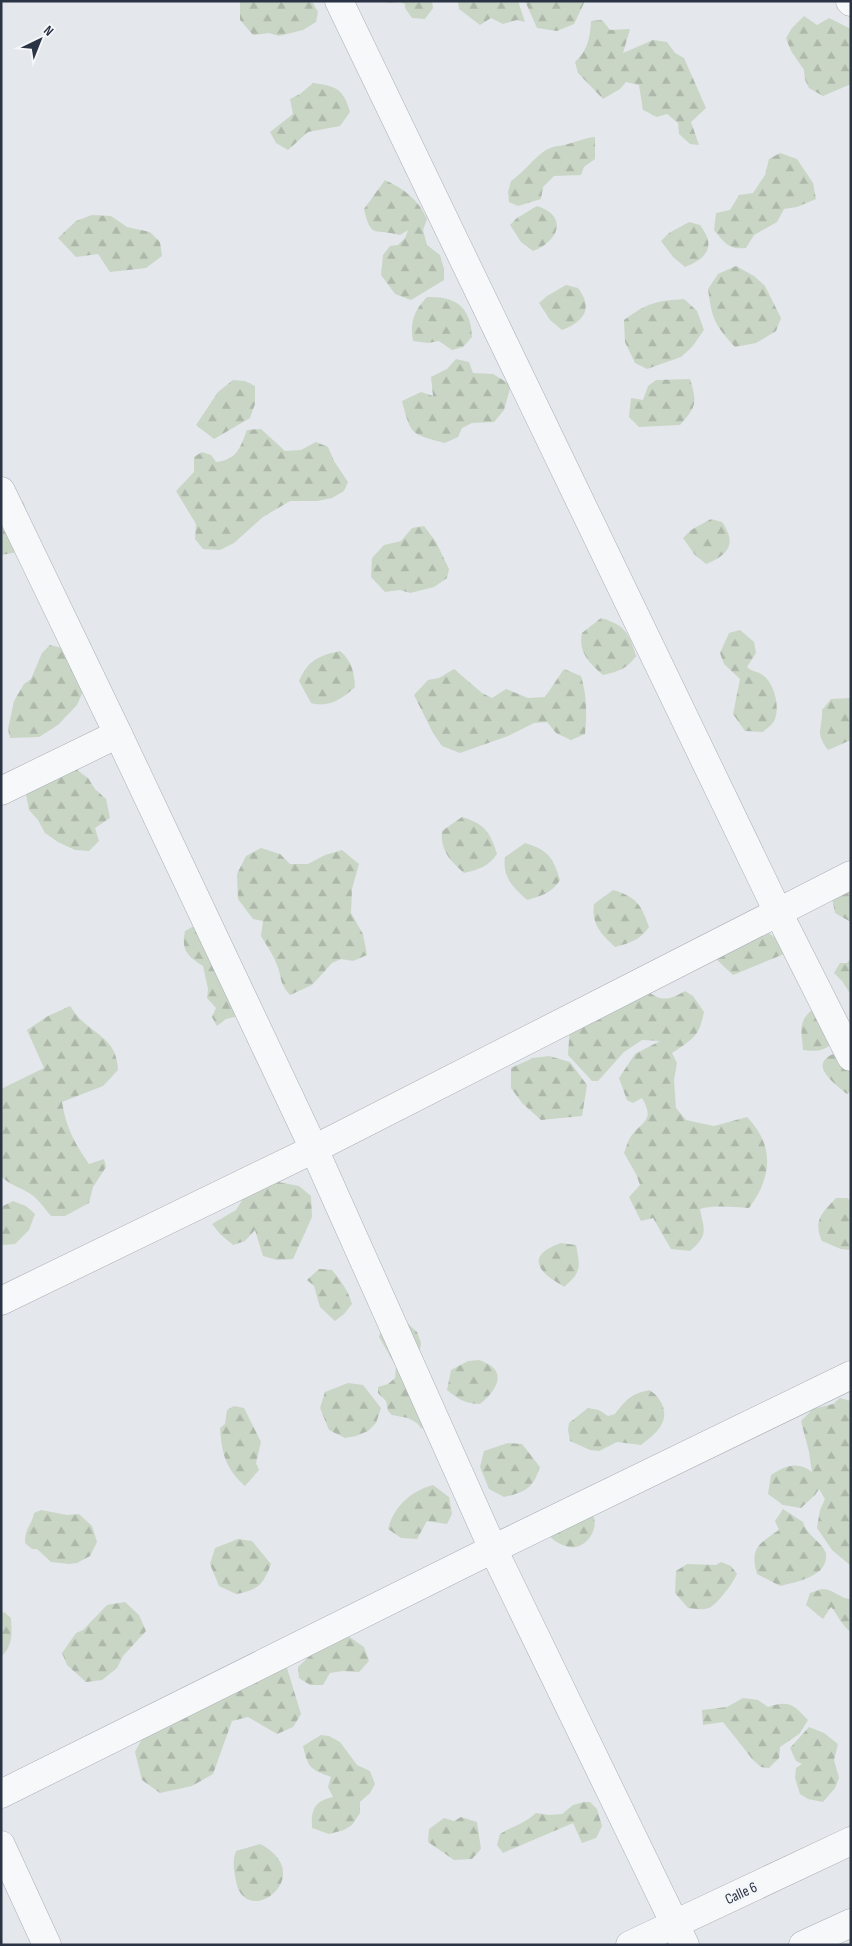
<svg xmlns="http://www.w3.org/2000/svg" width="852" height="1946" font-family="'Sofia Sans Condensed',sans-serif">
<defs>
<pattern id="forest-firs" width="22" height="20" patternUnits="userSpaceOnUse" patternTransform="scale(1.25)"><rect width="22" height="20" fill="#c9d6c5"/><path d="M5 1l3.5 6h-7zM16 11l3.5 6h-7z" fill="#adb8ab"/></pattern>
</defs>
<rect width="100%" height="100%" fill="#e4e7ec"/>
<g fill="url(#forest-firs)">
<path d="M240,1H312L318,12L316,22L303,30L279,36L269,33L253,35L240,20Z"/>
<path d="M386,1H432L433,8L425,19L412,18L405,8V4L400,2L387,3Z"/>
<path d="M458,1H518L525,22L517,20L503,24L491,18L480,25L459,9Z"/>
<path d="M525,1H585L574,24L557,31L537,28Z"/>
<path d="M804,16L817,25L829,18L851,29V84L823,96L809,88L805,80L804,70L791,51L786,38L792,28Z"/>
<path d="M602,20L610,30L630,29L623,53L653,40L667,42L675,53L684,58L706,108L691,122L699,145L690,144L679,134L678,123L667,114L657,117L643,110L639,85L626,82L620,89L603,99L578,73L575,62C588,50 590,38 591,21Z"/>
<path d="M313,83C336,86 344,89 350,112L340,126L308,132L288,150L276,143L270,132L293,114L290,99L300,94Z"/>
<path d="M595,137V159L584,167L581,175L554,176L543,187L541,199L518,206L509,202L508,192L511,181C523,173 531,161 543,152C552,146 554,147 564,145C575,143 582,138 595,137Z"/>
<path d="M780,153L797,159L813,183L816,199L797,207L784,209L777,222L754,235L746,248C728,250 725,243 714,230L716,213L730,210L739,195L753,193L765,175L769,159Z"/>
<path d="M385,180C404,189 418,199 427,219L423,230L427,245L440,255L444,269V280L411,300L395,294L381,275L383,255L390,246L398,245L405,238L408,230L400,235C375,228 371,240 364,209Z"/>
<path d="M537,206C569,216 558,242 533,251L521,242L510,225L517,218Z"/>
<path d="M92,215L111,216L127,227L150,232L160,242L162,256L146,268L110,272L98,254L76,257L58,238L76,221Z"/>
<path d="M689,222L700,225C716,246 708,258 685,267L673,257L661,241L669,233Z"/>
<path d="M736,266L754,276L765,286L781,318L776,331L756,343L735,347C714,324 712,319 708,289L718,274Z"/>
<path d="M566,285L578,288C593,308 585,321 562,330L550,320L539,303L547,296Z"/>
<path d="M427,297C457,296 471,308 472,337L463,347L452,350L439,341L428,343L413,341C410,321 414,311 427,297Z"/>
<path d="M684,299L697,311L704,330L692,347L681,357L647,369L635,363L625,342L624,320C647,303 655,301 684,299Z"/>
<path d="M456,359L469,362L473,373L493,374L511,385L504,410L494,422L472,423L462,428L458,437L445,443C411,434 411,436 402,401L421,392L433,396L431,377L447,369Z"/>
<path d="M690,379C697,403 697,406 680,425L639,427L629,417L631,398L643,400L648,386L656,380Z"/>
<path d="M233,380L245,381L255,386V404L250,418L214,439L196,425L218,392Z"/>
<path d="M261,429L285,451L301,450L316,442L328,447L334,461L348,482L344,491L332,498L317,501H290L263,517L234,543L220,550L203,549L195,539L196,524L176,491L194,472V457L202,452L211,455L216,462C237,460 240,448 247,430Z"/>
<path d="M9,489L24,503L28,520L18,552L1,555V490Z"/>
<path d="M711,519L722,522C737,543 729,555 706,564L695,555L683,538L691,530Z"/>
<path d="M424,526L436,542L449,569L447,578L434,587L410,593L400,590L385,592L371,577L372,558L384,545L401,541L412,528Z"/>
<path d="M601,618C625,625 629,633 636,656C628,668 618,672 603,675C589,663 578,652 582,633Z"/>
<path d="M740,630L754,642L756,653L747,667C752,672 756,671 761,674C774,681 781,708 774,721C772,725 766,729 763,732L745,731L733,714L740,679L724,664L720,653L729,633Z"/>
<path d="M50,645L66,649L84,689L77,705L58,725L39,737L10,738L8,729L14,701L24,684L31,679L42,653Z"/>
<path d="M340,651C352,661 354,672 355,687C342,699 329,708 311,703L299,681C308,660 318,656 340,651Z"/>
<path d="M454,669L482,693L492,698L506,689L528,698L545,697L564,669L581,676C587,696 587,714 585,734L571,740L556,733L547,722L534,723L508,736L460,753L442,746L433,733L414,695L428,680L439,678Z"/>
<path d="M851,698V740L828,750C814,731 823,730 822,710L831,699Z"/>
<path d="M69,764L88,778L95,789L106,799L110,818L95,828L99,841L89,851L75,850L58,842L45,833L38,820L29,810L25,789Z"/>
<path d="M462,817C485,824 490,832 497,854C489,866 478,870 464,873C450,861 440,850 442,831Z"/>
<path d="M525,843C548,850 553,857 560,880C552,893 541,896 527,900C513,887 502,877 505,857Z"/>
<path d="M261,848L280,854L290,864H308L325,855L342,850L359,864L352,889L351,913L363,934L367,955L353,961L341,959L332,963L312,985L290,995C278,981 283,980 277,965C273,954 267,946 261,936L263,921L253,919L238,899L237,874L246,856Z"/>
<path d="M851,885V921H849L835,913L832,898Z"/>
<path d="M613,890C637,897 641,905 649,927C640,940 630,943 615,947C601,934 591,924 594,904Z"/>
<path d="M194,926L242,1015L226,1019L217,1026L212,1017L216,1008L207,998L208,989L203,966C187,956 181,950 185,931Z"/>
<path d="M764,929L775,938L784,954L733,975L716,959Z"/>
<path d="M851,958V995L842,981L834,973L840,963H847Z"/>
<path d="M648,991C661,1003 672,999 685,991L693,996L704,1012C699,1037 693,1039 672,1053L677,1063L674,1080L676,1108L686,1120L714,1126L747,1117C775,1146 772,1177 749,1208C733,1207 714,1205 700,1209C704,1231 709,1234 690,1251L671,1249L653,1218L641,1221L629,1197L640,1185L636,1174L624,1153C626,1148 627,1143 630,1138C641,1121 656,1122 642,1098L633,1103L627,1100L619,1078L635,1054L660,1041L642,1040L624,1052L598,1081H592L568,1055L571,1010Z"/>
<path d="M70,1006C73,1010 76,1015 80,1019C98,1036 117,1041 118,1070L103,1086L62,1102C66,1128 75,1144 89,1164L104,1159L106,1167L93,1187L89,1203L65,1216H51C45,1209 39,1200 32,1195C22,1188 9,1185 1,1176V1089L44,1068L27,1030L48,1016Z"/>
<path d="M812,1010H821L836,1040C825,1051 818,1052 803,1050C802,1033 797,1022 812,1010Z"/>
<path d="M844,1050H851V1091L847,1094C828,1078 805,1061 844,1050Z"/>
<path d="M549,1056L570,1062L587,1085L582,1116L541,1120L522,1103L511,1088V1068L533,1058Z"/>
<path d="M278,1182L299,1186L311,1196L312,1217L293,1259L277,1260L263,1256L255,1230L245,1241L233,1245L220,1234L212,1224L236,1210L244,1197L257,1188Z"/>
<path d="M836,1198H847L851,1201V1250L841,1249L822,1241C813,1220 822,1213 836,1198Z"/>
<path d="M13,1201L26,1206L35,1214L29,1230L15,1244L1,1245V1207Z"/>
<path d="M561,1243L576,1245C580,1266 582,1272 564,1287C557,1282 547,1277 542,1270C531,1255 550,1247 561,1243Z"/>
<path d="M319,1269L332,1270C341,1281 348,1290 352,1304L344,1314L335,1321L320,1307L314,1286L307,1280Z"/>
<path d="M404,1320L417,1332L421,1343L418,1363L426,1430L421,1428L417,1423L408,1418L392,1415L388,1411L386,1401L378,1393V1387L388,1384L395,1378L396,1366L379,1337L383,1326Z"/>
<path d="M479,1360C509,1370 498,1389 480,1404C466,1404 458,1399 447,1390L451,1370L468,1361Z"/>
<path d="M348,1383L363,1385L381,1408L376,1423L368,1431L356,1436L345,1438L329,1430L320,1408L325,1392Z"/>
<path d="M649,1390C656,1394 658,1397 662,1404C670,1423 655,1434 641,1445L617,1442L599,1451L590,1450L570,1441L568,1430L569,1423L588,1408L599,1410L608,1416L615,1414C627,1399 629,1395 649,1390Z"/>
<path d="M840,1398L851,1401L850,1565L832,1550L817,1528L820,1510L825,1499L819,1489L815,1495L801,1508L783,1505L768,1494L771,1475C786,1465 798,1461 812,1472L809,1452L801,1421L813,1409L833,1404Z"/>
<path d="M234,1406L244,1408L261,1442L256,1463L259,1470L245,1486C225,1468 222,1454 220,1428L225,1424L227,1410Z"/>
<path d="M508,1443L522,1444L540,1467C533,1488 526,1492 504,1497L489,1489L480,1467L484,1451Z"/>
<path d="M433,1485L449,1497L452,1514L447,1524L427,1521L417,1539L401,1538L388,1529C394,1507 410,1491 433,1485Z"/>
<path d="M783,1509L803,1522C806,1535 821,1541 826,1553C826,1557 826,1562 824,1565C818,1578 792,1583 780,1586L757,1574C749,1548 760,1543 779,1530L775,1521Z"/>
<path d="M41,1510L67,1515L79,1514L92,1526L97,1542L90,1556L77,1563L69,1564L51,1562L37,1549H32L25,1543C25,1527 32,1525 34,1513Z"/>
<path d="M592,1513C601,1528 586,1550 569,1547C559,1545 552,1539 546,1533Z"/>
<path d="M238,1539L252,1541L271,1564C263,1585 258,1590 236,1594L219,1586L210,1564L215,1548Z"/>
<path d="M721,1562L731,1566L737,1574C733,1583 717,1605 709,1608C702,1610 695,1609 688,1608L675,1593L676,1571L687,1564L716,1565Z"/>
<path d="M822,1589C834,1589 840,1599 851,1599V1632C841,1625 838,1615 831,1607L823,1619L806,1605L810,1593Z"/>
<path d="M125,1602L139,1615L146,1631L123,1656L117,1668L102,1680L86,1682L67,1665L62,1653L76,1633L83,1630L107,1605Z"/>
<path d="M4,1612L11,1618C12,1634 13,1646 1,1657V1613Z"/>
<path d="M348,1636L364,1647L369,1661L359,1672L343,1671L330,1673L323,1685H310L299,1678L298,1667L318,1648Z"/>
<path d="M275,1664L287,1668L301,1714L293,1727L277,1734L248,1717L232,1721L213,1774L192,1786L160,1793L142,1780L135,1752L144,1735Z"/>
<path d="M743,1698L758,1700L768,1707C789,1700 793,1704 808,1720L799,1734L780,1747L779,1758L769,1768L761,1767L753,1760L723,1722L703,1725L702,1710L727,1707Z"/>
<path d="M809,1727L824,1733L838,1744L834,1760L839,1778L835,1788L823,1802L808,1799L800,1794L795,1778L796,1768L802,1764L796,1761L790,1748Z"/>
<path d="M321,1735L329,1736L340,1742L357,1765L370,1771L375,1784L370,1793L360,1802V1813L352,1825L344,1830L329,1834L312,1828C311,1810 314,1801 333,1797L328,1787L331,1777C310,1769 308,1768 303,1746Z"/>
<path d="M584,1802H590L597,1809L602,1826L596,1838L582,1843L573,1823L503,1853L497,1845L500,1834C513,1826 524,1824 536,1813L549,1815L562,1814L573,1805Z"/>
<path d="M461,1817L477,1822L481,1849L472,1859L454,1860L428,1842L429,1829L444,1818L454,1821Z"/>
<path d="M260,1844C320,1875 245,1931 236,1881C234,1871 232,1861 236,1851Z"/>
</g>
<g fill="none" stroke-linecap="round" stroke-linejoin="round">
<defs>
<g id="minor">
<path d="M339,1L778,912L851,1057"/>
<path d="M850,1L851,2"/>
<path d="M1,491L118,734L314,1149L493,1549L685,1945"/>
<path d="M1,791L118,734"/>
<path d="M1,1301L314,1149L851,875"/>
<path d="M1,1794L493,1549L851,1375"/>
<path d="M1,1845L47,1945"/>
<path d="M630,1945L851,1841"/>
<path d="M803,1945L851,1923"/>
</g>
</defs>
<use href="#minor" stroke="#a9aeb7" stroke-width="29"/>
<use href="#minor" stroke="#f7f8fa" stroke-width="28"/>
</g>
<g text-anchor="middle" stroke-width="5" stroke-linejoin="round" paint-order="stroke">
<g font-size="15" fill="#2b3445" stroke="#f4f6f9">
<text transform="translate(741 1893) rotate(-25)" y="5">Calle 6</text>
</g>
</g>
<rect width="852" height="1946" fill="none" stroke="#2b3445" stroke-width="5"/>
<g transform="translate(40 40) rotate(43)" stroke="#f4f6f9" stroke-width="4" paint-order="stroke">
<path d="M0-4L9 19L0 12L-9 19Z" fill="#2b3445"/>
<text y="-8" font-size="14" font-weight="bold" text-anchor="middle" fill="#2b3445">N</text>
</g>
</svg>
